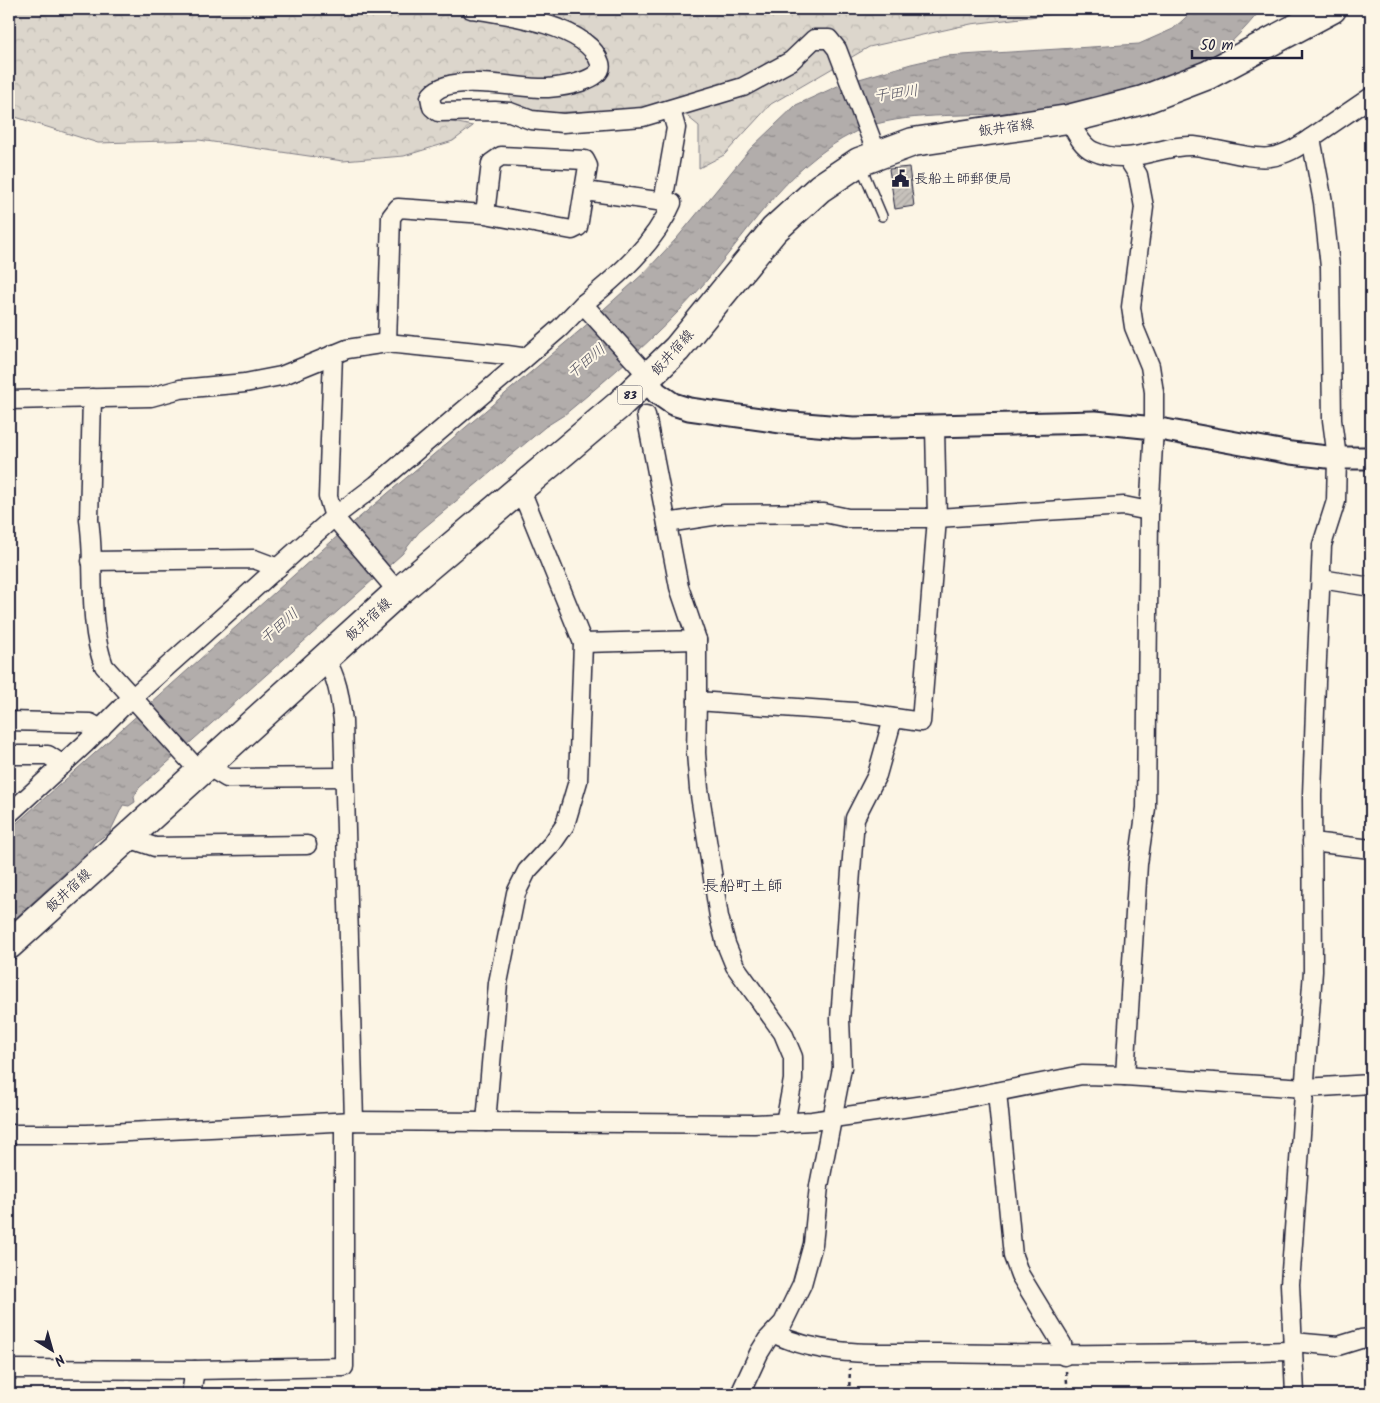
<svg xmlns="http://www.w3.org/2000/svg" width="1380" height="1403" font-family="Kalam,'Klee One',sans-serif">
<defs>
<pattern id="forest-crowns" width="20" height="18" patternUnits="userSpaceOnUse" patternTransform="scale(1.25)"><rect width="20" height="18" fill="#dcd6cc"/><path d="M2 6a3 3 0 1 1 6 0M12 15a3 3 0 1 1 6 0" fill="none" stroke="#bcb7b0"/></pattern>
<pattern id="water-ripples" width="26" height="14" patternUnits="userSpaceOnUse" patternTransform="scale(1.25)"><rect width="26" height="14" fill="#b2adab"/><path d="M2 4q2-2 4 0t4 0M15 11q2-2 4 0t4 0" fill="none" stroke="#908c8c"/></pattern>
<pattern id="building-hatch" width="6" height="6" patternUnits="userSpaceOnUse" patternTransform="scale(1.25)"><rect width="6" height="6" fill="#c6c1bb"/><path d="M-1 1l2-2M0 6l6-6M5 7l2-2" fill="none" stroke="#aaa6a2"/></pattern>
</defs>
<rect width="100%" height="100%" fill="#fcf5e5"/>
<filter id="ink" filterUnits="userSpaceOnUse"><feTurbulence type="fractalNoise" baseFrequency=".02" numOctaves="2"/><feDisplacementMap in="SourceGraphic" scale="10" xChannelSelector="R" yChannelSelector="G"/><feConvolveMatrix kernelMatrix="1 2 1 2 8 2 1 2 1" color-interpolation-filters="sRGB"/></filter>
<g filter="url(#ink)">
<path fill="url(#forest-crowns)" stroke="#7f7c84" d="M9,9H1096L971,24L869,47L771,104L724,155L699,168V126L677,108L541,113L512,103L504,79L428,89L442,120L473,126L453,141L404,156L343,161L199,140L98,143L9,115Z"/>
<path fill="url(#water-ripples)" stroke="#78757e" d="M1195,9H1261C1245,30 1222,53 1199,67C1183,76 1165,80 1147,85C1098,99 1049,110 997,114C956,116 892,113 855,132C783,168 746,237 695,294C655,338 610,377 564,415L545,427L419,532L402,554L139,788L134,797L135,802L129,806L123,805L110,832L94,843L91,849L9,924V830L341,533L584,327L645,272L677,238L751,148L796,105L842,84L911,64L946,56L1139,44L1173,29Z"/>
<path fill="url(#building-hatch)" stroke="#22223b" d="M909,167L914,206L895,209L889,169Z"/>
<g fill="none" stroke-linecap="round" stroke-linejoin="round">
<defs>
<path id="service" d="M860,164L882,216"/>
<g id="minor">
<path d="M471,9C505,14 588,25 600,63C606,81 560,87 548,88C521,90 446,70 430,97L432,107L438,112L495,111L510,112L531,120L563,123L643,117L743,87L791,61L814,39H829L837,49L877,154"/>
<path d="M1068,119C1074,129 1081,146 1093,151C1131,168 1159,144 1194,146C1216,148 1251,160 1270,157C1286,155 1298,147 1311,138"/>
<path d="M663,202L676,128L671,110"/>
<path d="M583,304C617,277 655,244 672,203L585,191"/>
<path d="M387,343L391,217L398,208L485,214L572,230L578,227L588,166L585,160L501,156L491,163L485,214"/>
<path d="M333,354L328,497L334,517L398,592"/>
<path d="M92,398L89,520C96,569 87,619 104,666L199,771"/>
<path d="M9,400L151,397L180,389L245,383L281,376L347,349L387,343L507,355L521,357L523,360"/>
<path d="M518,490L525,500L583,643L697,640L679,587L646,415"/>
<path d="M667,523L725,514L824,513L848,518H937L1124,506L1149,511"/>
<path d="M91,561L254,559L278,568"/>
<path d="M1321,579L1371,587"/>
<path d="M697,640V701L854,712L921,722L937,518L935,428"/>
<path d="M325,658C338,679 340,698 343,721L354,1121"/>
<path d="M697,701L696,753L699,789L719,917L726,944L735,966L783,1033L793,1057V1080L785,1123"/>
<path d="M9,721L90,723L101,729"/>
<path d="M9,755H48L63,765"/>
<path d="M208,763L217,772L227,778L344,777"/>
<path d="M9,814L85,744L121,708L334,517L376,485L523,360L560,328L583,304L641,368L646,380"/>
<path d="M129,834L137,841L155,847L307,845"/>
<path d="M1312,842L1371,849"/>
<path d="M1125,1076L1138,864L1146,808L1149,515L1154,428V392L1150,366L1134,327L1131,307L1144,207L1138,175L1128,159"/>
<path d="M997,1092L1013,1256L1020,1275L1062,1344L1064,1356"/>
<path d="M486,1122L498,983L516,893L527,871L552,844L565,825L578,781L583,643"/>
<path d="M9,1134H87L354,1121L754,1124L812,1121L945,1102L1082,1075L1125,1076L1305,1088L1371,1084"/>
<path d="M775,1334C826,1359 888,1352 943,1353C1060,1356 1176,1354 1293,1351"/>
<path d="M1293,1342L1338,1346L1361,1339L1371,1338"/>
<path d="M9,1369L195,1370L344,1367V1122"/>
<path d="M191,1394L195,1370"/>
<path d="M740,1394L759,1353L767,1340L783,1323L802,1284L813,1244L819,1186L842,1068L840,1019L855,818L877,775L893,718"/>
<path d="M1295,1394L1290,1284L1313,971L1312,795L1316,682L1322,545L1336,501L1337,458L1332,420L1330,267L1323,202L1311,138L1371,97"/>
</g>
<path id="tertiary" d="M646,380L657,393L673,404L689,409L781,422L853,428L1095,422L1154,428L1291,453L1337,458H1371"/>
<path id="primary" d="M9,945L398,592L619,405L677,349L774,230L820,188L859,162L913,142L1068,119L1143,100L1208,75L1332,9"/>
</defs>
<use href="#service" stroke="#22223b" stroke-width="12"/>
<use href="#minor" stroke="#22223b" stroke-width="21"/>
<use href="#tertiary" stroke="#22223b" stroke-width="25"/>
<use href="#primary" stroke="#22223b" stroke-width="31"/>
<g stroke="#22223b" stroke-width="2.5" stroke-dasharray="4 4" stroke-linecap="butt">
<path d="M1066,1371L1068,1394"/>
<path d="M849,1394L850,1368"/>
</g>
<use href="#service" stroke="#fcf5e5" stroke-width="9"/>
<use href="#minor" stroke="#fcf5e5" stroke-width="18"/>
<use href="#tertiary" stroke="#fcf5e5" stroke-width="21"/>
<use href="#primary" stroke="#fcf5e5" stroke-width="28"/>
</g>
</g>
<defs>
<symbol id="civic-bare" viewBox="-9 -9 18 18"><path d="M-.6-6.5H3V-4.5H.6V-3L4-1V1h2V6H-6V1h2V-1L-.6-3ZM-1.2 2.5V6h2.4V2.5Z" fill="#22223b" stroke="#fcf5e5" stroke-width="2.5" paint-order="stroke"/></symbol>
</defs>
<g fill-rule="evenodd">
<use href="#civic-bare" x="888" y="166" width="25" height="25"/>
</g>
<g text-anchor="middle" stroke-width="4" stroke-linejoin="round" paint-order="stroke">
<rect fill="#fcf5e5" stroke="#63616e" stroke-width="1" x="617.5" y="385.5" width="25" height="19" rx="4"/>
<g font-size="12" font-weight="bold" fill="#22223b">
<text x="630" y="399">83</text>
</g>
<g font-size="14" fill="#22223b" stroke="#fcf5e5">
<text transform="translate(1006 127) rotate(-8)" y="5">飯井宿線</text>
<text transform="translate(672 352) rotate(-48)" y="5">飯井宿線</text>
<text transform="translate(368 619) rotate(-42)" y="5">飯井宿線</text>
<text transform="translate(68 890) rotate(-43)" y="5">飯井宿線</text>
</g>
<g font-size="14" fill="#22223b" stroke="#fcf5e5" text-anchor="start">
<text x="914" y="183">長船土師郵便局</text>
</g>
<g font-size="15" font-style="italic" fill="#545362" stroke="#fcf5e5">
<text transform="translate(896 93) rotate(-8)" y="5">干田川</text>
<text transform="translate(586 361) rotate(-40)" y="5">干田川</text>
<text transform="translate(279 626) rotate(-41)" y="5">干田川</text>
</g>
<g font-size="16" fill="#22223b" stroke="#fcf5e5">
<text x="743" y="891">長船町土師</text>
</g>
</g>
<rect width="1380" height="1403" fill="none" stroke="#fcf5e5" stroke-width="30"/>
<rect x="15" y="15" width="1350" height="1373" fill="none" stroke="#22223b" stroke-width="2" filter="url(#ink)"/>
<g transform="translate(52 1350) rotate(143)" stroke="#fcf5e5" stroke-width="4" paint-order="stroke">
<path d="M0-4L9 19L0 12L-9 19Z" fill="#22223b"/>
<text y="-8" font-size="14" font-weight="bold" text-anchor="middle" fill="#22223b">N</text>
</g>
<path d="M1192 50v8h110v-8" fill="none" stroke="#22223b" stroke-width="2.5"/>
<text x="1200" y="50" font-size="15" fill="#22223b" stroke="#fcf5e5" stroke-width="4" paint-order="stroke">50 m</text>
</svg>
